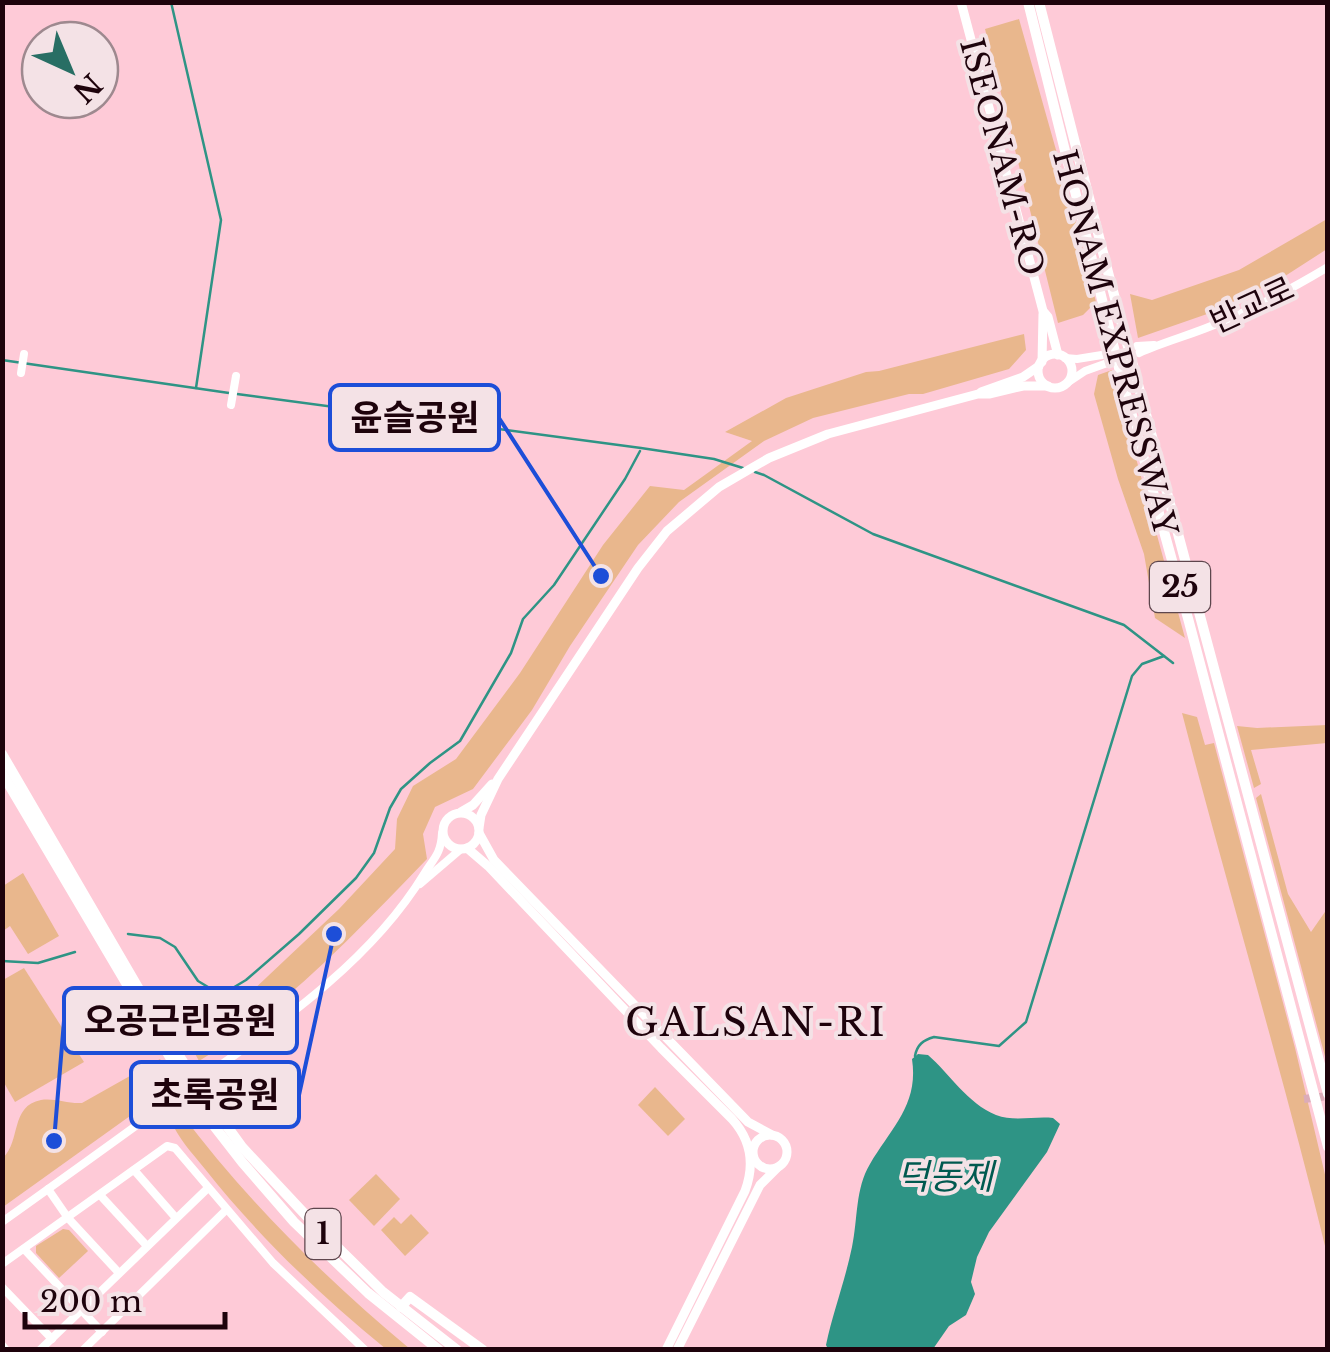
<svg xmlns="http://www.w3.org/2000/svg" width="1330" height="1352" font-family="'Libre Baskerville','Noto Sans KR',serif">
<rect width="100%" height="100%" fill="#fecad7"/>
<g fill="#e9b78d">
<path d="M1019,19L1071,203L1097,306L1090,308L1083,315L1058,323L985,29Z"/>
<path d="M1327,219V249L1282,278L1210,313L1138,338L1130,294L1152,300L1239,270Z"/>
<path d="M1024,334L1026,350L1009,369L923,394H909L813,418L764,441L679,502L638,545L570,646L532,710L473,789L435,807L423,834L427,859C356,932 286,1008 199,1061L186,1037L251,992L339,909L395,849L397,819L413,786L456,759L520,673L603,545L650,486L684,490L752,441L725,432L786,398L866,372L879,371Z"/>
<path d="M1112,370L1185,638L1155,618L1144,554L1118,479L1094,394L1098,375Z"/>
<path d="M1182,713L1197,717L1205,745L1214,743L1295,1048L1327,1183V1254C1283,1073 1229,894 1182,713Z"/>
<path d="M1327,725V743L1251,750L1261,784L1254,788L1237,726L1257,728Z"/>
<path d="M1261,794L1288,894L1311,932L1327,909V1064L1256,798Z"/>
<path d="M23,873L59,936L28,954L10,926L3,931V886Z"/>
<path d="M24,968L84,1062L15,1102L3,1081V980Z"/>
<path d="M160,1059L176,1083L3,1207V1158C21,1141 10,1106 41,1100C55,1098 68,1104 82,1103Z"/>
<path d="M655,1087L685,1119L668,1136L638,1105Z"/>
<path d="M180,1112C247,1201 325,1278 410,1349H386C320,1295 258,1236 205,1169C192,1153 178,1138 170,1119Z"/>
<path d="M376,1174L400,1199L374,1226L349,1200Z"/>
<path d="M411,1214L429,1233L405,1256L381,1230L394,1217L401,1224Z"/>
<path d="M63,1229L69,1230L88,1251L59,1278L36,1253V1246Z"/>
</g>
<path fill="#2e9485" d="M918,1054L928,1055C950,1074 967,1103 996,1115C1014,1122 1034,1116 1053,1118L1060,1124L1047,1152L989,1232L977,1257L971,1282L975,1294L966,1315L949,1326L933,1349H828L826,1345C833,1312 845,1281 852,1247C858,1219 855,1189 870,1164C891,1128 919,1105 912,1059Z"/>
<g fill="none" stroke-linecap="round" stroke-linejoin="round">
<g stroke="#2e9485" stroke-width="2.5">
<path d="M171,2L221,220L196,388"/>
<path d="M2,360L229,393"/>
<path d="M237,394L641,448L714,459L743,468"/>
<path d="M755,472L764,475L873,534L1124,625L1173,663"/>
<path d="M128,934L160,938L175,947L198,981L213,990L231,989L246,980L299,934L356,878L374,853L390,808L401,789L430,763L460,741L511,653L523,619L554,585L625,479L640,451"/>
<path d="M2,961L38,963L75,952"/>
<path d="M915,1056C917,1045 923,1040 934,1037L999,1046L1026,1022L1132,676L1142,664L1164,656"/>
</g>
<path stroke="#dcacb9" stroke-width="8" stroke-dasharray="8 4" stroke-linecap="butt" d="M1304,1099L1328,1096"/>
<g stroke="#fff" stroke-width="8">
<path d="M1137,346L1154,345"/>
<path d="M1139,353C1166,341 1194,334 1221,322C1258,307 1293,288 1328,267"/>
<path d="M1065,358L1077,359L1108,354"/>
<path d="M21,373L24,354"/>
<path d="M1067,383L1085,371L1110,362"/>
<path d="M231,405L236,376"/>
<path d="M420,884L461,849"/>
<path d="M134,1170L176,1218"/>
<path d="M48,1189L68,1218L119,1273"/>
<path d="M100,1195L147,1246"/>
<path d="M2,1222C58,1182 114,1142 170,1101C260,1036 365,971 424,874C434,858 441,854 442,833"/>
<path d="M24,1249L102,1332"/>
<path d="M2,1264L167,1146L175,1148L273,1263L365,1350"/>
<path d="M2,1287L52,1339"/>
<path d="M2,1345L6,1350"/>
<path d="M40,1350L208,1188"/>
<path d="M83,1350L226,1210"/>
</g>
<g stroke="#fff" stroke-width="9">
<path d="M961,2L1043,311L1048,317L1058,355"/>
<circle cx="1055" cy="371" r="17"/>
<path d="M1042,362L1043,314"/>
<path d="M981,392L1023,377L1039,366"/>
<path d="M461,812L473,805L492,784"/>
<circle cx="461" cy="831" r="18"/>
<path d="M479,828L481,815L498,779L638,568L667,531L719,487L769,458L828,434L978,394H989L1023,386H1048"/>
<path d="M479,833L494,860L748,1122L772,1135"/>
<path d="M467,848L488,866L661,1048L732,1119C751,1140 755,1164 745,1191L666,1350"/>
<circle cx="770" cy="1152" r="17"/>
<path d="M677,1350L760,1185L777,1168"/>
</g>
<g stroke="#fff" stroke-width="10">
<path d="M1028,2L1120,372L1189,622L1328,1147"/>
<path d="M1039,2L1109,276L1328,1094"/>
<path d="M2,754L168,1039L208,1100L242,1147L315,1225L383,1292L457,1350"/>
<path d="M2,773L200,1108L242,1162L294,1222L368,1293L439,1350"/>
<path d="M401,1307L410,1297L483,1350"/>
</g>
</g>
<g text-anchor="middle" stroke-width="8" stroke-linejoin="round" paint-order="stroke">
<g fill="#f4e2e6" stroke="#5e464d" stroke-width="2.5">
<rect x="1150" y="562" width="60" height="50" rx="8"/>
<rect x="305.5" y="1209" width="35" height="50" rx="8"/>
</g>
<g font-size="30" font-weight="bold" fill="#1e030c">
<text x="1180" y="597">25</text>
<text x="323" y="1244">1</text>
</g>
<g font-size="32" fill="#1e030c" stroke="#f4e2e6">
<text transform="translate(1002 157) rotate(75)" y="11">ISEONAM-RO</text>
<text transform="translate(1252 305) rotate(-25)" y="11">반교로</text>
<text transform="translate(1115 343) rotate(75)" y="11">HONAM EXPRESSWAY</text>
</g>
<g font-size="35" font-style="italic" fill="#00594f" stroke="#f4e2e6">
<text x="945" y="1189">덕동제</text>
</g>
<g font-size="38" letter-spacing="2.5" fill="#1e030c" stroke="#f4e2e6">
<text x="756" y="1036">GALSAN-RI</text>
</g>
</g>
<path fill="none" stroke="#1d4ed8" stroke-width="4" d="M601 576L499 418M54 1141L64 1021M334 934L299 1095"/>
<g fill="#1d4ed8" stroke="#f4e2e6" stroke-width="4">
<circle cx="601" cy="576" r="10"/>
<circle cx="54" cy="1141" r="10"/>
<circle cx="334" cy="934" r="10"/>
</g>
<g fill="#f4e2e6" stroke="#1d4ed8" stroke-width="4">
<rect x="330" y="385" width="169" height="65" rx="10"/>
<rect x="64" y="988" width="233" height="65" rx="10"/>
<rect x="131" y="1062" width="168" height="65" rx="10"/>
</g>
<g font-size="35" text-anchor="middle" font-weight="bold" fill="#1e030c">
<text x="415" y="430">윤슬공원</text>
<text x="180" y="1033">오공근린공원</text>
<text x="215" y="1107">초록공원</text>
</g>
<rect width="1330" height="1352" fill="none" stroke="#1e030c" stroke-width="10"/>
<g transform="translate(70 70) rotate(136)"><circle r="48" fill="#f4e2e6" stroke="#9e898f" stroke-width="2.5"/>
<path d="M0-8L18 38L0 25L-18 38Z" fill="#286e64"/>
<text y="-15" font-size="28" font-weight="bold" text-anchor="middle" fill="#1e030c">N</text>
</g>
<path d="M25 1312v15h200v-15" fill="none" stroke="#1e030c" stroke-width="5"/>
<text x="40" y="1312" font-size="30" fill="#1e030c" stroke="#f4e2e6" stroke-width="8" paint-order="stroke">200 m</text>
</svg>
